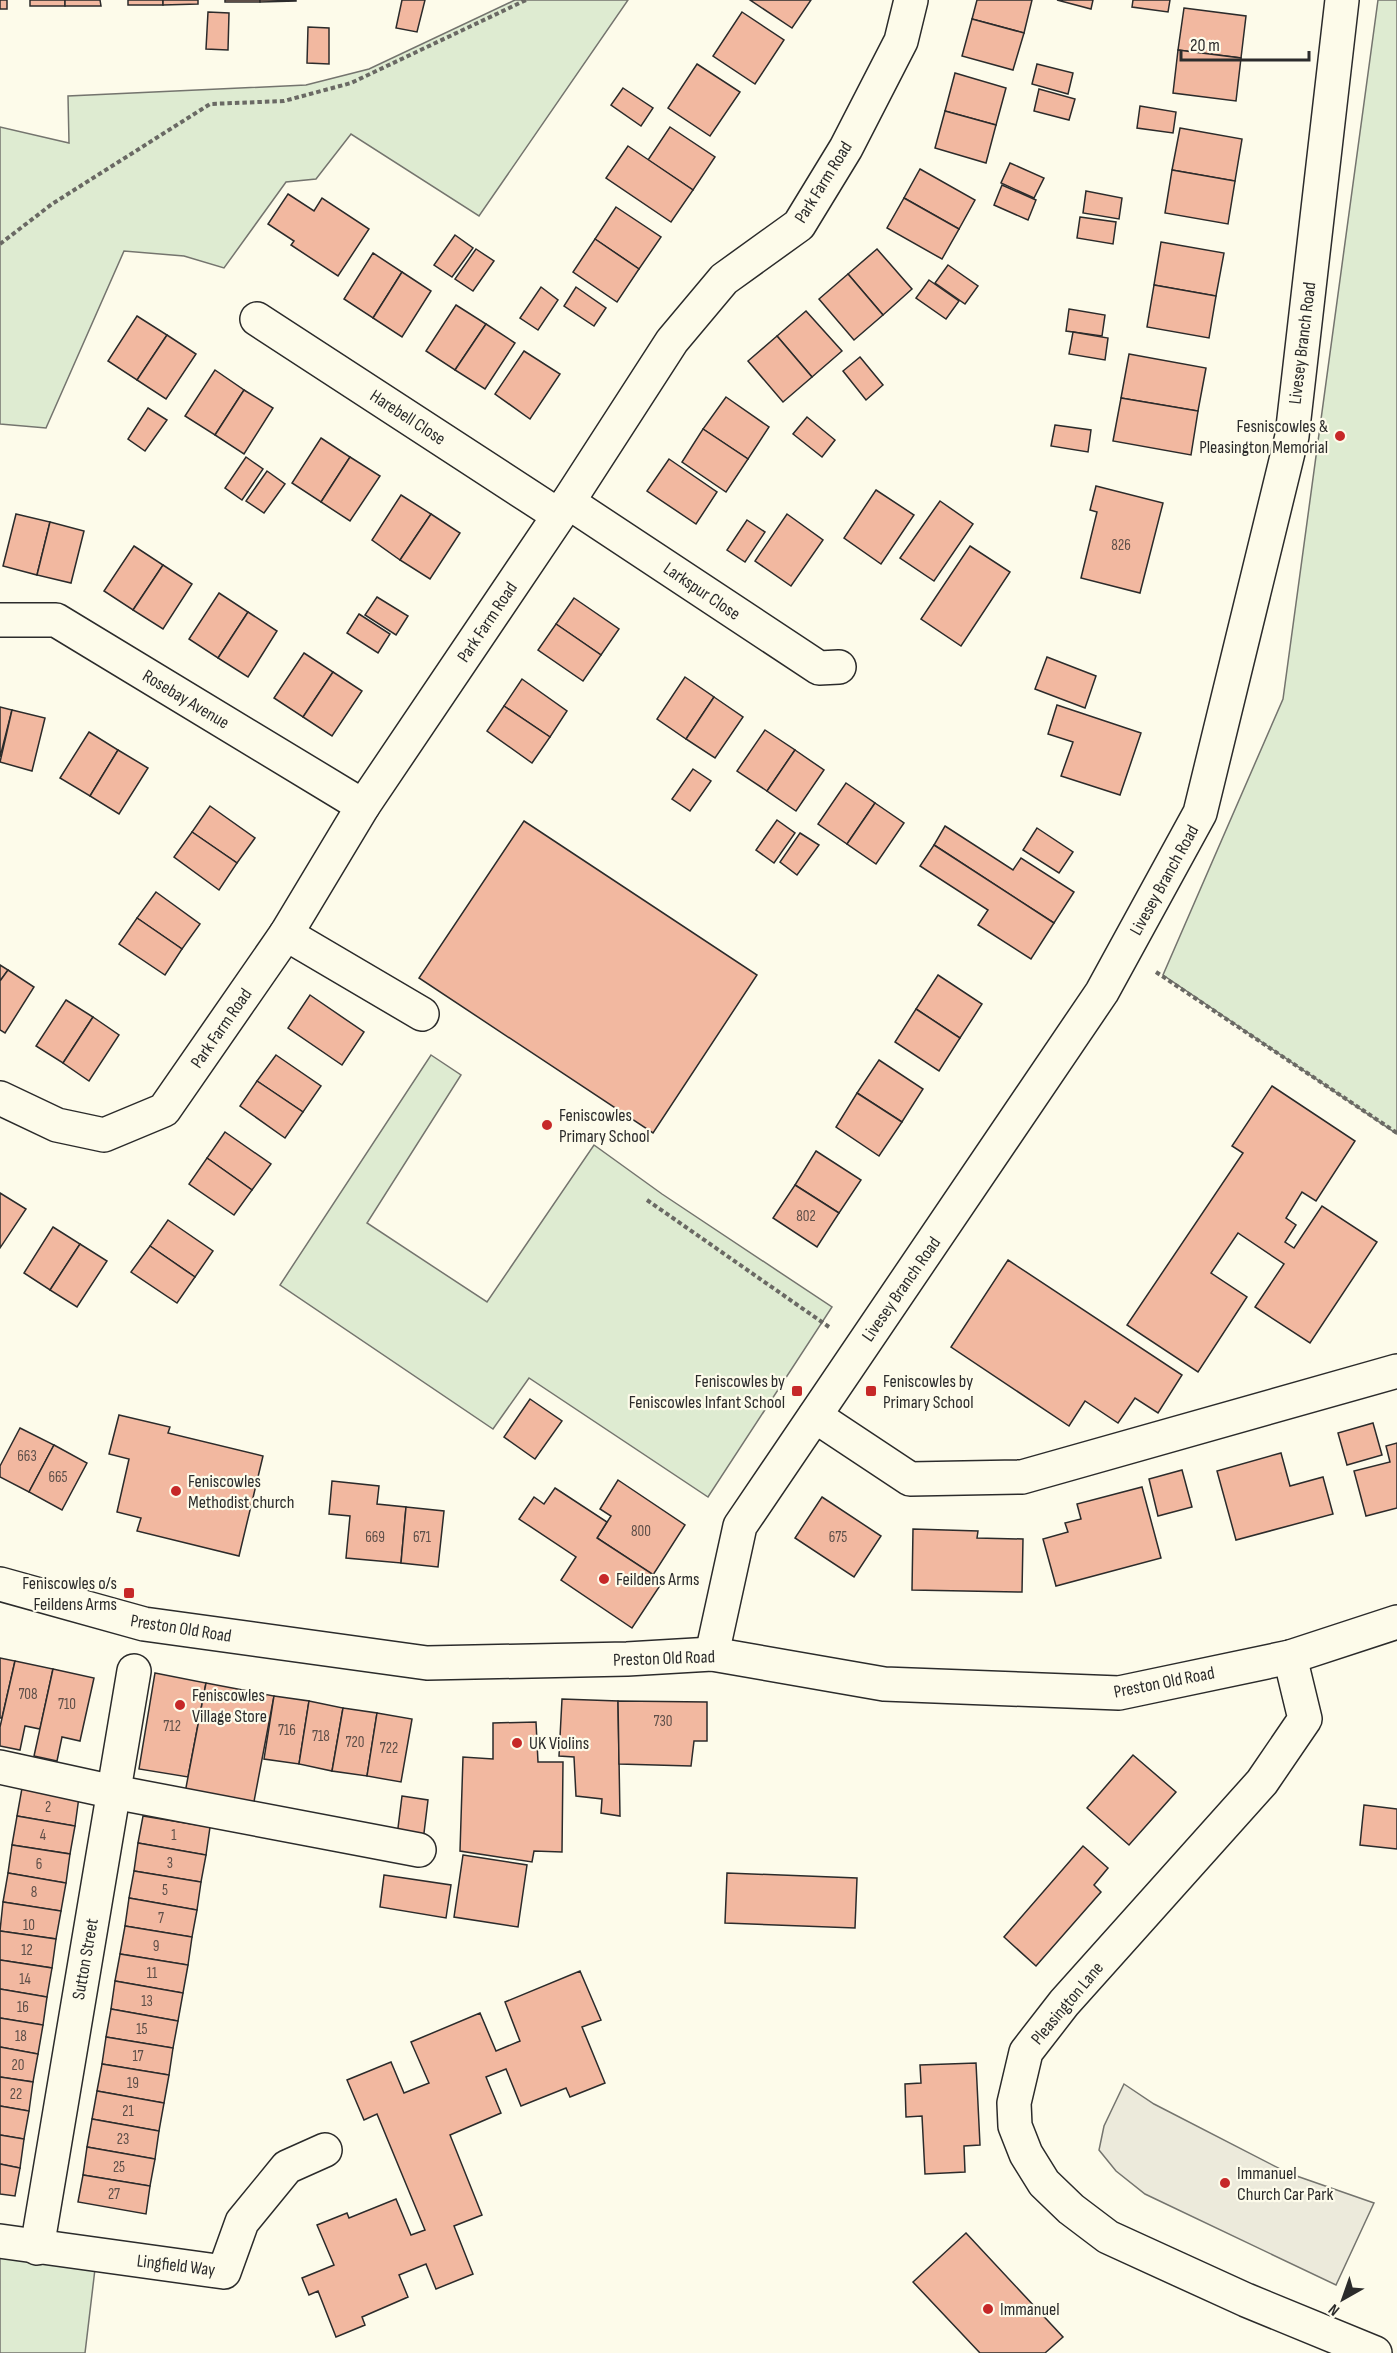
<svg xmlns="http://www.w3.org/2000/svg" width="1397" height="2353" font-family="'Sofia Sans Condensed',sans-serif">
<rect width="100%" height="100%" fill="#fdfbea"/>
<g fill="#deebd1" stroke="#74746e" stroke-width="1.5">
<path d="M515,0H628L479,216L351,134L316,179L286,182L224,268L184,256L124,251L46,428L0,424V127L69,143L68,96L306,85L369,69Z"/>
<path d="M1378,0H1397V1134L1163,975L1283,699Z"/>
<path d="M431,1055L461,1075L367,1223L487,1302L594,1145L662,1194L832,1307L708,1497L529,1378L493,1429L280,1285Z"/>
<path d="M0,2254L95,2269L85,2353H0Z"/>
</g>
<path fill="#eceadb" stroke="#74746e" stroke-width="1.5" d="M1124,2084L1154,2104L1288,2173L1374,2203L1336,2285L1145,2194L1116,2171L1099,2150L1104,2126Z"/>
<g fill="#f2b8a0" stroke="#2b2b2b" stroke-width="1.5">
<rect x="0" y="0" width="7" height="9"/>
<rect x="30" y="0" width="35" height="6"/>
<path d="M65,0H100L101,6H65Z"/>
<rect x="128" y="0" width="35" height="5"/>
<path d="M163,0H198V4L163,5Z"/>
<rect x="225" y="0" width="35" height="2"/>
<path d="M260,0H296V1L260,2Z"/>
<path d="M402,0H425L417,32L396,28Z"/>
<path d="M750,0H811L792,28Z"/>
<path d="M977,0H1032L1024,33L972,19Z"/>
<path d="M1057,0H1093L1091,9Z"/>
<path d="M1133,0H1170L1168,12L1132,7Z"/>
<path d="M1184,8L1246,16L1241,58L1178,50Z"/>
<path d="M208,12L229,13L228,50L206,49Z"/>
<path d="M742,12L784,40L755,84L713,56Z"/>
<path d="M972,19L1024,33L1013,70L962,56Z"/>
<path d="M308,27L329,28V64L307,63Z"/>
<path d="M1178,50L1241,58L1236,101L1173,93Z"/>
<path d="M697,64L740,92L710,136L668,108Z"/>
<path d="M1037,64L1073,73L1068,94L1032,84Z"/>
<path d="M955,73L1006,88L996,125L945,111Z"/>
<path d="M623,88L653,108L641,126L611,105Z"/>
<path d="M1039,89L1075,99L1069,120L1034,111Z"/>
<path d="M1140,106L1176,112L1173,133L1137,128Z"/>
<path d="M945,111L996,125L986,163L935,148Z"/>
<path d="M670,127L715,157L693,190L648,160Z"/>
<path d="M1180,128L1242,139L1235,181L1172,170Z"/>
<path d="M628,146L693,190L671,222L606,178Z"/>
<path d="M1010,163L1044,178L1034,198L1001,183Z"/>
<path d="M920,169L975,200L959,229L904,198Z"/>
<path d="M1172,170L1235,181L1228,224L1165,213Z"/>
<path d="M1002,185L1036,200L1028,220L994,205Z"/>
<path d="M1086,191L1122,198L1119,219L1083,213Z"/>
<path d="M288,194L314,211L322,198L369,229L338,276L291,245L294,241L268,224Z"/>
<path d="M904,198L959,229L942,259L887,228Z"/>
<path d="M616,207L661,237L639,269L595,239Z"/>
<path d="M1080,217L1116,222L1113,244L1077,238Z"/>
<path d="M455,235L473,248L452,277L434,265Z"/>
<path d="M595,239L639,269L617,302L573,272Z"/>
<path d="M1161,242L1224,253L1216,296L1154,285Z"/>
<path d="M476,249L494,261L473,291L455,279Z"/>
<path d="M877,249L912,289L883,315L848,274Z"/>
<path d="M373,253L402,272L373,318L344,299Z"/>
<path d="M948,265L978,286L965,304L935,283Z"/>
<path d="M402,272L431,291L402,337L373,318Z"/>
<path d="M848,274L883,315L854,340L819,299Z"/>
<path d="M929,280L959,301L946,319L916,298Z"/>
<path d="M1154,285L1216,296L1209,338L1147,327Z"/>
<path d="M541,287L558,300L538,330L520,318Z"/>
<path d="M576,287L606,308L594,326L564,306Z"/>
<path d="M456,305L486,324L455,370L426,351Z"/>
<path d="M1069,309L1105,315L1102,336L1066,331Z"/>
<path d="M806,311L842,351L812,377L777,336Z"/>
<path d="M137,316L167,335L137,380L108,361Z"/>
<path d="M486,324L515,343L485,389L455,370Z"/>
<path d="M1073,332L1108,338L1105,360L1069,354Z"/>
<path d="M167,335L196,354L166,399L137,380Z"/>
<path d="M777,336L812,377L783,402L748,361Z"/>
<path d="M524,351L560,374L530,419L495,394Z"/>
<path d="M1129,354L1206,368L1198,411L1121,398Z"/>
<path d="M860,357L883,385L866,400L843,371Z"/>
<path d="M215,370L244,390L215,435L185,416Z"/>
<path d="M244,390L273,408L244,454L215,435Z"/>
<path d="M726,397L769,427L748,459L703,429Z"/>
<path d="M1121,398L1198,411L1191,455L1113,441Z"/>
<path d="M148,408L167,420L145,451L128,439Z"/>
<path d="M807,417L835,440L822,457L793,434Z"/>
<path d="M1055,425L1091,430L1088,452L1051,446Z"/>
<path d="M703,429L748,459L726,492L682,462Z"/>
<path d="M321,438L350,457L321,502L292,483Z"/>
<path d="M246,457L263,469L242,500L225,488Z"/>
<path d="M350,457L380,476L350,521L321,502Z"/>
<path d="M669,459L717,492L696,524L647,491Z"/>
<path d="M267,471L285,484L264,513L246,501Z"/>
<path d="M1096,486L1163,503L1140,593L1081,578L1097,512L1090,510Z"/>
<path d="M876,490L914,515L881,564L844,538Z"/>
<path d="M401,495L431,514L400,560L372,540Z"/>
<path d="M940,501L973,524L934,581L900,558Z"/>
<path d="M16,514L50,522L37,575L3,566Z"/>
<path d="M431,514L460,533L430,579L400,560Z"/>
<path d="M787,514L823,540L791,586L755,561Z"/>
<path d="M747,520L765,532L745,562L727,550Z"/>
<path d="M50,522L84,531L71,583L37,575Z"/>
<path d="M134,546L163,565L133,610L104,591Z"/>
<path d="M970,546L1010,572L961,646L921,619Z"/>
<path d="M163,565L192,584L163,629L133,610Z"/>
<path d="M219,593L248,612L218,658L189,639Z"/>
<path d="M377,597L408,616L396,635L365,615Z"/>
<path d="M574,598L619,629L601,655L556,624Z"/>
<path d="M248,612L277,631L248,677L218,658Z"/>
<path d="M359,614L390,634L378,653L347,633Z"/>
<path d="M556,624L601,655L583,681L538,650Z"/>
<path d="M304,653L333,672L303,717L274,698Z"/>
<path d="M1047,657L1096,676L1085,708L1035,689Z"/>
<path d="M333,672L362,691L332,736L303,717Z"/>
<path d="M685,677L714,697L686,739L657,719Z"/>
<path d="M522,679L567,711L550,737L504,706Z"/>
<path d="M714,697L743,717L715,758L686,739Z"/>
<path d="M1057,705L1141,733L1120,795L1061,776L1073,742L1048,734Z"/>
<path d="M504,706L550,737L532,763L487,731Z"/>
<path d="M0,707L12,710L0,757Z"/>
<path d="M12,710L45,718L32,771L0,762Z"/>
<path d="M765,730L795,750L767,791L737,771Z"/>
<path d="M89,732L118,750L90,796L60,778Z"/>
<path d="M118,750L148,768L119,814L90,796Z"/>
<path d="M795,750L824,770L796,811L767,791Z"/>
<path d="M693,769L711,781L690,811L672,799Z"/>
<path d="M846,783L875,803L847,844L818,824Z"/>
<path d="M875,803L904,823L876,864L847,844Z"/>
<path d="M210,806L255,838L237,863L192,832Z"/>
<path d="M777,820L795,833L774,863L756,850Z"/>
<path d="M524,821L757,975L653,1133L419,978Z"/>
<path d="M945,826L1013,870L1021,858L1074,892L1054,923L934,845Z"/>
<path d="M1037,828L1073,852L1059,873L1023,850Z"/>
<path d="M192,832L237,863L219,890L174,857Z"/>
<path d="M800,833L819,845L797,875L780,862Z"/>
<path d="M934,845L1054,923L1031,959L978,925L988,910L920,866Z"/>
<path d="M156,892L200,924L182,949L137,918Z"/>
<path d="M137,918L182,949L165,975L119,944Z"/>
<path d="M0,965L8,970L0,981Z"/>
<path d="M8,970L34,987L5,1033L0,1030V981Z"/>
<path d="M938,975L982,1004L960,1038L916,1009Z"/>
<path d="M310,995L364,1032L342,1065L288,1028Z"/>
<path d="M66,1000L93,1017L63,1063L36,1046Z"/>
<path d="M916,1009L960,1038L939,1071L895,1042Z"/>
<path d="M93,1017L119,1035L89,1081L63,1063Z"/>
<path d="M276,1055L321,1086L303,1112L257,1081Z"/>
<path d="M879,1060L923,1089L902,1122L857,1093Z"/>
<path d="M257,1081L303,1112L285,1138L240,1106Z"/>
<path d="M1272,1086L1355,1141L1316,1201L1302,1192L1286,1218L1296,1225L1285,1242L1294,1248L1322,1206L1377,1242L1310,1343L1255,1307L1284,1264L1238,1233L1211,1273L1247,1297L1198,1372L1127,1325L1243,1153L1232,1146Z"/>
<path d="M857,1093L902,1122L879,1156L836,1127Z"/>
<path d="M225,1132L271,1164L252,1190L207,1158Z"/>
<path d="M816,1151L861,1180L839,1213L795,1185Z"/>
<path d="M207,1158L252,1190L234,1215L189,1184Z"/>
<path d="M795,1185L839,1213L817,1247L773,1218Z"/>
<path d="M0,1193L26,1209L0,1248Z"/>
<path d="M168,1220L213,1251L195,1277L150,1246Z"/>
<path d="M53,1227L80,1244L50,1290L24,1273Z"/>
<path d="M80,1244L107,1261L77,1307L50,1290Z"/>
<path d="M150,1246L195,1277L177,1303L131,1272Z"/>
<path d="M1008,1260L1182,1375L1158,1413L1135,1398L1118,1423L1085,1401L1069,1426L951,1347Z"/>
<path d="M530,1399L562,1421L535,1459L504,1437Z"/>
<path d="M119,1415L170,1427L168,1433L263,1456L239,1556L137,1531L141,1518L117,1512L129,1459L109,1454Z"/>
<path d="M1373,1423L1382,1455L1347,1465L1338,1433Z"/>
<path d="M20,1428L54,1445L29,1492L0,1477V1466Z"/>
<path d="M1397,1443V1508L1366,1516L1354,1471L1390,1462L1386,1446Z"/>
<path d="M54,1445L87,1463L62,1510L29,1492Z"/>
<path d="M1281,1453L1290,1486L1323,1477L1333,1514L1236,1540L1217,1471Z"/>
<path d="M1182,1470L1192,1507L1158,1516L1149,1479Z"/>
<path d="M618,1480L685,1525L653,1575L597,1538L611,1516L600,1509Z"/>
<path d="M332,1481L379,1486L377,1504L406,1507L401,1563L346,1558L350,1516L329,1514Z"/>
<path d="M1142,1487L1161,1558L1056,1586L1043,1539L1068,1532L1065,1523L1081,1519L1077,1504Z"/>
<path d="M555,1488L607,1522L597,1538L663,1581L632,1628L561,1580L576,1557L519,1519L534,1497L544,1504Z"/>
<path d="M822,1497L881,1536L854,1577L795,1538Z"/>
<path d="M406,1507L444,1511L438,1567L401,1563Z"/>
<path d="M913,1529L978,1531L977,1538L1023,1539L1022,1592L912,1590Z"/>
<path d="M0,1658L15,1661L2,1718H0Z"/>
<path d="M15,1661L53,1669L40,1729L25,1726L20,1750L0,1746V1727Z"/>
<path d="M53,1669L94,1678L80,1741L62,1737L57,1761L34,1756Z"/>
<path d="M155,1673L206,1683L188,1777L139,1769Z"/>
<path d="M206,1683L274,1696L252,1812L184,1798Z"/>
<path d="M274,1696L309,1701L299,1764L264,1759Z"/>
<path d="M562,1699L618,1701L620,1816L601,1813L602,1799L576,1796L574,1757L559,1756Z"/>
<path d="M309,1701L343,1708L332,1771L299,1764Z"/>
<path d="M618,1701L707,1702V1741H694L691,1766L619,1764Z"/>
<path d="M343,1708L377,1713L367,1776L332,1771Z"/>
<path d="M377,1713L412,1719L401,1782L367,1776Z"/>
<path d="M536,1722L538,1762H563L562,1852L534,1851L532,1862L460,1851L463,1757L493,1759V1723Z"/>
<path d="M1133,1755L1176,1792L1129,1845L1087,1808Z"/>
<path d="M22,1788L79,1797L75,1826L17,1816Z"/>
<path d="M402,1796L428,1800L423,1841L397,1836Z"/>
<path d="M1364,1805L1397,1809V1849L1360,1845Z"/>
<path d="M17,1816L75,1826L70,1854L12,1845Z"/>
<path d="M143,1816L210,1827L206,1855L138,1843Z"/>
<path d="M138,1843L206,1855L201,1882L134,1871Z"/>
<path d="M12,1845L70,1854L66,1883L8,1873Z"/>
<path d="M1083,1846L1108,1868L1094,1885L1101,1892L1036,1966L1004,1937Z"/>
<path d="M463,1855L527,1865L518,1927L454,1917Z"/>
<path d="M134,1871L201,1882L197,1910L129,1898Z"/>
<path d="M8,1873L66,1883L61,1911L3,1902Z"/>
<path d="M727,1873L857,1878L855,1928L725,1923Z"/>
<path d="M384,1875L451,1885L446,1918L380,1907Z"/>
<path d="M129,1898L197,1910L192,1937L125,1926Z"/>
<path d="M3,1902L61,1911L56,1939L0,1931Z"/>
<path d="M125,1926L192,1937L188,1965L120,1954Z"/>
<path d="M0,1931L56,1939L52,1968L0,1960Z"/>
<path d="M120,1954L188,1965L183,1993L115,1981Z"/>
<path d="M0,1960L52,1968L47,1997L0,1989Z"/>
<path d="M580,1971L601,2020L582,2027L605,2083L570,2097L566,2088L521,2106L506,2069L486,2077L501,2113L450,2135L482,2215L454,2226L473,2274L436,2289L426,2264L399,2275L408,2297L362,2317L365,2325L336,2337L318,2291L309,2295L302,2278L334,2265L317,2225L347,2213L349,2218L396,2199L411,2235L425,2230L377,2114L364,2120L347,2080L391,2062L404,2093L429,2083L411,2042L480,2013L496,2051L520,2041L505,2002Z"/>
<path d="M115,1981L183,1993L178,2021L111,2009Z"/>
<path d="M0,1989L47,1997L43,2025L0,2018Z"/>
<path d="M111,2009L178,2021L173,2048L106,2037Z"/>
<path d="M0,2018L43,2025L38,2054L0,2047Z"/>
<path d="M106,2037L173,2048L169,2075L102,2064Z"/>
<path d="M0,2047L38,2054L33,2082L0,2077Z"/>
<path d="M976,2063L980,2145L964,2146L965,2172L925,2174L922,2116L906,2117L905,2084L921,2083L920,2065Z"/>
<path d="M102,2064L169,2075L164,2103L97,2091Z"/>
<path d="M0,2077L33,2082L29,2111L0,2106Z"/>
<path d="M97,2091L164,2103L159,2131L92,2119Z"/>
<path d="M0,2106L29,2111L24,2139L0,2135Z"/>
<path d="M92,2119L159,2131L155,2159L87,2147Z"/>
<path d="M0,2135L24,2139L20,2168L0,2164Z"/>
<path d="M87,2147L155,2159L150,2186L83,2175Z"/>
<path d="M0,2164L20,2168L15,2196L0,2194Z"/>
<path d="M83,2175L150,2186L146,2214L78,2202Z"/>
<path d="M966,2233L1063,2337L1045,2353H980L913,2282Z"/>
</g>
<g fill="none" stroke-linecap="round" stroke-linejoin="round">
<defs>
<g id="minor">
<path d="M257,319L558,515"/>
<path d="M568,502L819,668L839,667"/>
<path d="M0,620H56L363,806"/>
<path d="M286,934L422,1014"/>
<path d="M0,1098L57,1125L104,1135L164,1110L286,934L363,806L568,502L672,341L724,279L799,225L846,148L901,41L911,0"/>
<path d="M815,1416L910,1479L1022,1477L1397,1371"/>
<path d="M1290,1657L1305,1719L1262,1782L1064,2003L1026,2052L1014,2103L1015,2126L1026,2154L1044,2183L1071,2209L1108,2237L1246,2300L1375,2353"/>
<path d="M0,1767L114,1792L419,1850"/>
<path d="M0,2241L224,2272L242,2222L287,2167L325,2150"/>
<path d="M37,2248L134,1671"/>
</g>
<g id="major">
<path d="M0,1584L144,1624L427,1663L627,1659L712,1654L884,1684L1119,1693L1290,1657L1397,1622"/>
<path d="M712,1654L740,1526L1102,992L1200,813L1292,436L1342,0"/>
</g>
</defs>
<use href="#minor" stroke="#2b2b2b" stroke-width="36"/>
<use href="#major" stroke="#2b2b2b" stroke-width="36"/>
<g stroke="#6a6964" stroke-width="4" stroke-dasharray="4.5 3" stroke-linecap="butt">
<path d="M0,244L52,204L210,104L284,101L351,83L526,0"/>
<path d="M1156,972L1397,1133"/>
<path d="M647,1200L829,1327"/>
</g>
<use href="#minor" stroke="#fdfbea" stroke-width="33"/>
<use href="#major" stroke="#fdfbea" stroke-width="33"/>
</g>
<g fill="#c62828" stroke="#fdfbea" stroke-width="2">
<circle cx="1340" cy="436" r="6"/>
<circle cx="547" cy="1125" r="6"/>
<rect x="791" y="1385" width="12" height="12" rx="3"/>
<rect x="865" y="1385" width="12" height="12" rx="3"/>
<circle cx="176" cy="1491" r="6"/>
<circle cx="604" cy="1579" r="6"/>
<rect x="123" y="1587" width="12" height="12" rx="3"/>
<circle cx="180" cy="1705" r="6"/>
<circle cx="517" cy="1743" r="6"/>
<circle cx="1225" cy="2183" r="6"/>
<circle cx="988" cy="2309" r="6"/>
</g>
<g text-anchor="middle" stroke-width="4.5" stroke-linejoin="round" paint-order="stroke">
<g font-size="15" fill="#5d4e48">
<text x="1121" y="550">826</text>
<text x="806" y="1221">802</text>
<text x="27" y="1461">663</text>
<text x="58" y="1482">665</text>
<text x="641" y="1536">800</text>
<text x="375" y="1542">669</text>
<text x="422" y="1542">671</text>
<text x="838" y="1542">675</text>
<text x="28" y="1699">708</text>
<text x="67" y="1709">710</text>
<text x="663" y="1726">730</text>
<text x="172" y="1731">712</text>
<text x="287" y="1735">716</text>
<text x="321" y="1741">718</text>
<text x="355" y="1747">720</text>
<text x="389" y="1753">722</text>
<text x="48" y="1812">2</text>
<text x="43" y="1840">4</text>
<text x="174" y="1840">1</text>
<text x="170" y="1868">3</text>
<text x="39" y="1869">6</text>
<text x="165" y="1895">5</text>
<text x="34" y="1897">8</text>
<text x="161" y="1923">7</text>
<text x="29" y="1930">10</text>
<text x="156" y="1951">9</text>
<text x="27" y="1955">12</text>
<text x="152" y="1978">11</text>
<text x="25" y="1984">14</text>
<text x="147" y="2006">13</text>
<text x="23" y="2012">16</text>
<text x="142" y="2034">15</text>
<text x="21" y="2041">18</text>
<text x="138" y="2061">17</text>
<text x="18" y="2070">20</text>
<text x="133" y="2088">19</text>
<text x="16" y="2099">22</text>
<text x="128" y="2116">21</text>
<text x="123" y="2144">23</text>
<text x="119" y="2172">25</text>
<text x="114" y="2199">27</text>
</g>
<g font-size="18" fill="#2b2b2b" stroke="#fdfbea">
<text transform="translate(823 182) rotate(-58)" y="6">Park Farm Road</text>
<text transform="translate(1302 343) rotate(-83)" y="6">Livesey Branch Road</text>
<text transform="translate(408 417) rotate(33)" y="6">Harebell Close</text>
<text transform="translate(702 591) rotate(34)" y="6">Larkspur Close</text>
<text transform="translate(487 622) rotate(-56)" y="6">Park Farm Road</text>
<text transform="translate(186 699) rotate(31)" y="6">Rosebay Avenue</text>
<text transform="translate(1164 880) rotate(-61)" y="6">Livesey Branch Road</text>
<text transform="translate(221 1028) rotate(-55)" y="6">Park Farm Road</text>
<text transform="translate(901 1289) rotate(-55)" y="6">Livesey Branch Road</text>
<text transform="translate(181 1628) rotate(9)" y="6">Preston Old Road</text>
<text transform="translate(664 1658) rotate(-2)" y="6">Preston Old Road</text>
<text transform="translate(1164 1682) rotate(-11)" y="6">Preston Old Road</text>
<text transform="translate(85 1959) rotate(-80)" y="6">Sutton Street</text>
<text transform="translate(1067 2003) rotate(-50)" y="6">Pleasington Lane</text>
<text transform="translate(176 2265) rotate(7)" y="6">Lingfield Way</text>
</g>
<g font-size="18" fill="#2b2b2b" stroke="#fdfbea" text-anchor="start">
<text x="1328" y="432" text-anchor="end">Fesniscowles &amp;<tspan x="1328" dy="21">Pleasington Memorial</tspan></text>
<text x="559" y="1121">Feniscowles<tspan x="559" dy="21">Primary School</tspan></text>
<text x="785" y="1387" text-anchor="end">Feniscowles by<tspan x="785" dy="21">Feniscowles Infant School</tspan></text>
<text x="883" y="1387">Feniscowles by<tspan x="883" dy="21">Primary School</tspan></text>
<text x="188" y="1487">Feniscowles<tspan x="188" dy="21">Methodist church</tspan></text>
<text x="616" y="1585">Feildens Arms</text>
<text x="117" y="1589" text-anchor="end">Feniscowles o/s<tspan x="117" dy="21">Feildens Arms</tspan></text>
<text x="192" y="1701">Feniscowles<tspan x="192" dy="21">Village Store</tspan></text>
<text x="529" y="1749">UK Violins</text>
<text x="1237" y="2179">Immanuel<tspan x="1237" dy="21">Church Car Park</tspan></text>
<text x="1000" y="2315">Immanuel</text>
</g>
</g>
<g transform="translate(1343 2299) rotate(220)" stroke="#fdfbea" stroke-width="4.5" paint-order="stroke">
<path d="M0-4.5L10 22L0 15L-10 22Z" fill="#2b2b2b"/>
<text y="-9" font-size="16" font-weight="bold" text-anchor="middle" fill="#2b2b2b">N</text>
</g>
<path d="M1181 51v9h128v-9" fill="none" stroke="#2b2b2b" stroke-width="3"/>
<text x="1190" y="51" font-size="18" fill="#2b2b2b" stroke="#fdfbea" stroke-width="4.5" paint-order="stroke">20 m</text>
</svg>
